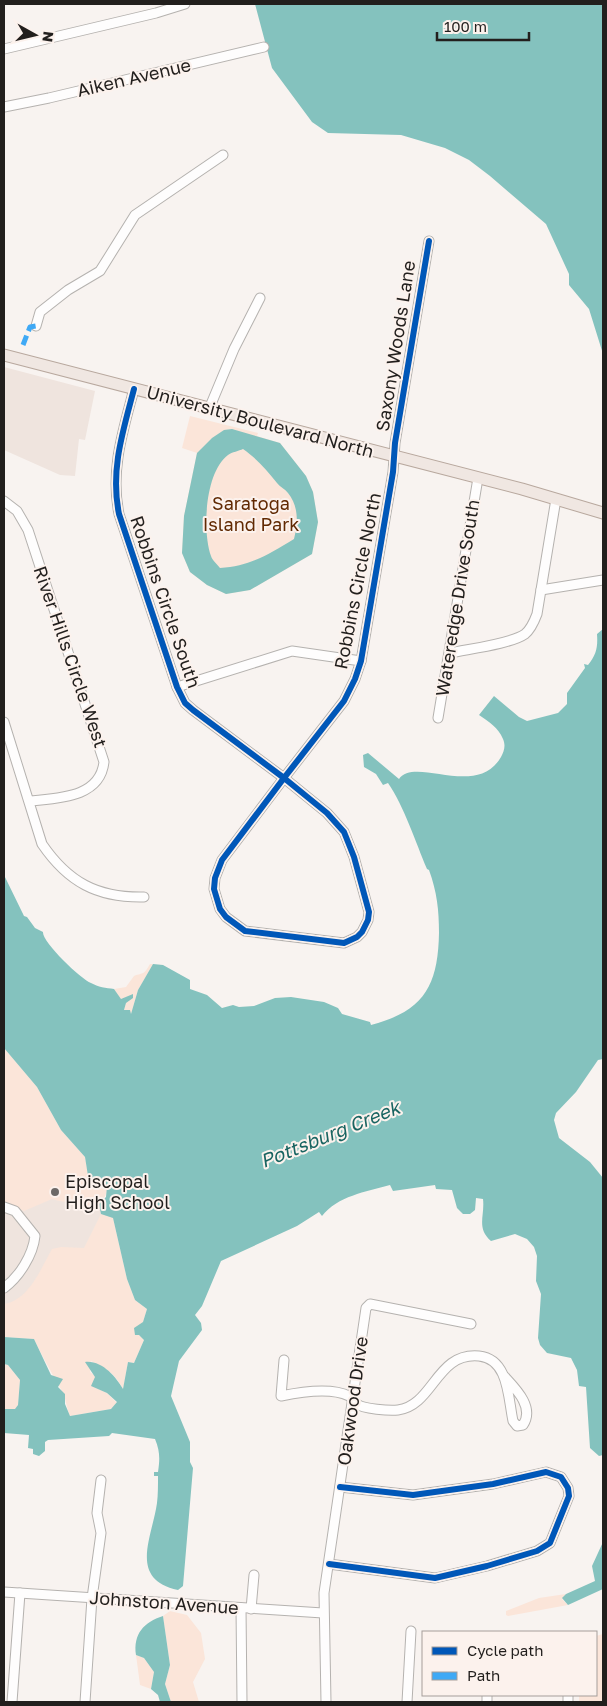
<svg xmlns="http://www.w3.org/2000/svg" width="607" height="1706" font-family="'Golos Text',sans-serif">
<rect width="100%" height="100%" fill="#f8f3f0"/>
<g fill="#efe4de">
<path d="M4,367L95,391L85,440L79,439L75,476L60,475L4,450Z"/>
<path d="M4,1048L113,1218L4,1337Z"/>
</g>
<g fill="#fbe5d9">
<path d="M190,416L258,433L257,436L280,443L306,476L313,492L318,522L312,554L250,590L226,594L207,585L190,572L182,553L184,516L197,453L182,448Z"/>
<path d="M150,964H153L138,990L131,1014L124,1010L126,1003L132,995L121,1000L114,989L126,987L134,976C144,972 143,976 150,964Z"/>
<path d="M4,1048L37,1087L61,1130L85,1157L88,1175L103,1180L108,1186C106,1198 102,1202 92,1208C79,1200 66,1204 52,1199L24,1211L4,1201Z"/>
<path d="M101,1214L113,1218L127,1279L135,1300L147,1309L139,1335L144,1340L134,1363L128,1362L123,1390C117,1375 106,1368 91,1361L90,1372L96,1377L92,1386L107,1393L117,1403L111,1409L70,1416C67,1409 65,1396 63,1393C53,1375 43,1358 34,1339L4,1337V1304C29,1300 40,1270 52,1249L61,1247L84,1248Z"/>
<path d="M4,1364L8,1365L20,1380L18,1405L16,1409H4Z"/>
<path d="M566,1594L562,1599L568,1605L508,1616L506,1615V1611L539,1598Z"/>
<path d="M170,1611L187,1615L201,1633L205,1659L193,1682L199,1702H171L165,1684L170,1665L163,1616Z"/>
<path d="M603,1634V1702H579V1695H596V1636Z"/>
<path d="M136,1655L144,1658L154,1672L151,1689L140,1685Z"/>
</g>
<g fill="#84c2be" fill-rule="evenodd">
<path d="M255,4H603V354L589,309L569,285V274L546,224L490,176L469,160L445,148L401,135L328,133L312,122L272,68Z"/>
<path d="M232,429L280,443L306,476L313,492L318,522L312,554L250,590L226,594L207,585L190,572L182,553L184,516L197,453L212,438L224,430ZM243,449C257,459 266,469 277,483C280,487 285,489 288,493C299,507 298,523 294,539C269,554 251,566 220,568C217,564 212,560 211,556C202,531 205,472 228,455C232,452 239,451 243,449Z"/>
<path d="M603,629V1059L598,1060L576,1092L556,1113L554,1120L559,1138L590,1162L603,1178V1455L599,1456L590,1448L586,1387L579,1386L577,1370L571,1358L547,1353L540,1345L538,1338L541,1294L536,1281L537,1256L534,1247L527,1239L515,1234L491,1241C476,1228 485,1216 483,1199L476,1198L475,1210L470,1214H463L457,1208L452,1190L436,1189L435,1185L393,1191L390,1185C365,1192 338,1196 322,1216L319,1212L297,1226L221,1261L202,1306L195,1315L201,1323L202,1330L179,1361L171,1396L190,1442V1462L193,1468L183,1586L178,1590C128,1579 152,1538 157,1503C158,1495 158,1485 158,1476H154V1472H158C160,1459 160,1451 155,1439L112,1433L109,1436L48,1440L45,1442V1451L39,1456L33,1454V1449L28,1448L29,1435L4,1433V1409H15L18,1405L20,1380L8,1365L4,1364V1337L34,1339L51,1375L63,1379L58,1387L65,1394V1404L70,1416L111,1409L117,1402L107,1393L91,1386L95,1377L85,1362C102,1360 116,1377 123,1389L128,1362L134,1363L144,1340L139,1335H135L134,1328L143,1322L147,1309L135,1300L127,1279L113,1218L101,1214L99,1204L106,1197L107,1186L103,1180H96L88,1176L85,1157L61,1130L37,1087L4,1048V875L24,916L27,917L35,928L43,932C42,942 81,979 91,983C98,987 106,988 114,989L121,999L133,994V998L126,1003L124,1010H130L131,1014L138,990L153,964L163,965L190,980V989L207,995L222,1008L233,1005L239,1007L254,1006L275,998L291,997L324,1002L338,1008L342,1014L370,1022L371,1025C424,1011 438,986 439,933C439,910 437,892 429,870L427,869C416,843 404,806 388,783L383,785L376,774L364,767L363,755L368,753L399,779C415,756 477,799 501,757C504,751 506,746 503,739C498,727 489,722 479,715L494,696L519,717L527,721L558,713L567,704V693L585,668L584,664L588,665C596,655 598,648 597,634Z"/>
<path d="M603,1542V1589L568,1605L562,1598L566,1594L595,1581L592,1566Z"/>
<path d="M163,1616L170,1665L165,1684L171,1702H160L158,1695L151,1689L154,1672L144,1658L136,1655C133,1634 144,1622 163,1616Z"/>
</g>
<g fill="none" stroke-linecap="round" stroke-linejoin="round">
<defs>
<g id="minor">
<path d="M4,49L156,13L185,4"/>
<path d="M4,107L49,98L264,47"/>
<path d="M36,326L40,312L68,290L100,271L135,215L223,155"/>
<path d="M134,389C123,431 110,470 119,514L177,687L185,703L193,710L284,778L327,813L344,832L354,857L369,912L368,920L362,932L357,937L344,943L245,931L226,917L220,909L214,889L215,878L222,860L284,778L344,701L355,679L361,661L393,472L395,443L429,241"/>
<path d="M209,409L234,349L260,298"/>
<path d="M4,501L17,511L28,530L104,762C100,798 58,798 30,801"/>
<path d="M541,590L603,580"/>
<path d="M450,653C468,649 511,644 525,634C531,629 534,622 537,614L556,499"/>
<path d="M177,687L292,651L361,661"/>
<path d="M438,718L478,478"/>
<path d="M4,722L42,844C68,882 97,898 144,897"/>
<path d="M4,1207L15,1211L35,1236C33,1255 19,1277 4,1288"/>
<path d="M284,1360L281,1396C300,1392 331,1387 349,1396C352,1398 354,1402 357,1404C363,1409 390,1411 398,1410C434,1405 436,1352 479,1356C509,1359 508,1398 513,1421L517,1426L523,1425C535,1407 515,1388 504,1376"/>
<path d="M329,1564L435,1578L487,1566L537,1551L550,1543L569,1496L568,1488L561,1477L546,1472L493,1484L413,1495L340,1487"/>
<path d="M4,1592L323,1613"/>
<path d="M241,1608L242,1702"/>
<path d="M251,1609L254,1575"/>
<path d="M568,1695V1702"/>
<path d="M12,1702L20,1593"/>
<path d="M85,1702L92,1598L101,1533L97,1513L101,1480"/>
<path d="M326,1702L324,1593L366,1308L370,1304L471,1324"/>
<path d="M407,1702L411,1631"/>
<path d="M487,1702V1695"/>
</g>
<path id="major" d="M4,355L522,489L603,513"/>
</defs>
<use href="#minor" stroke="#b5b2af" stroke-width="11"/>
<use href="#major" stroke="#b8a89e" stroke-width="13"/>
<use href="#minor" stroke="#fefdfd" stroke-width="9"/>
<use href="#major" stroke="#f0e7e2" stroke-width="11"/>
<path stroke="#3fa9f5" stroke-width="5" stroke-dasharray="10 5" stroke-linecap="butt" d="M23,345L30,327L36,326"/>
<defs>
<g id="cycleway">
<path d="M134,389C123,431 110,470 119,514L177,687L185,703L193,710L284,778L327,813L344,832L354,857L369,912L368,920L362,932L357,937L344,943L245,931L226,917L220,909L214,889L215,878L222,860L284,778L344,701L355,679L361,661L393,472L395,443L429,241"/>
<path d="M329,1564L435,1578L487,1566L537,1551L550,1543L569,1496L568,1488L561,1477L546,1472L493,1484L413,1495L340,1487"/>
</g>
</defs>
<use href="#cycleway" stroke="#fcf2ed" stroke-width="9"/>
<use href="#cycleway" stroke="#0057b8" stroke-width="6"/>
</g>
<circle fill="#6d6967" stroke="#fcf2ed" stroke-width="2" cx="55" cy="1192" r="5"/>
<g text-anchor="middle" stroke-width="4" stroke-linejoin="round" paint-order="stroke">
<g font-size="18" fill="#221f1d" stroke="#fcf2ed">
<text transform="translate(134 78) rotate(-13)" y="6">Aiken Avenue</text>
<text transform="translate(396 346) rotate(-81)" y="6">Saxony Woods Lane</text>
<text transform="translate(260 422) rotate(15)" y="6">University Boulevard North</text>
<text transform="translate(358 581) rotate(-79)" y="6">Robbins Circle North</text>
<text transform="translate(458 598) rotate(-81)" y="6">Wateredge Drive South</text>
<text transform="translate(165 602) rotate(71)" y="6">Robbins Circle South</text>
<text transform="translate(70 657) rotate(71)" y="6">River Hills Circle West</text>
<text transform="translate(353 1401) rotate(-82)" y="6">Oakwood Drive</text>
<text transform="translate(164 1603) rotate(4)" y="6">Johnston Avenue</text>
</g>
<g font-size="18" fill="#612902" stroke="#fcf2ed">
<text x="251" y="510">Saratoga<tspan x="251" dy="21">Island Park</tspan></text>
</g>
<g font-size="18" fill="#221f1d" stroke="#fcf2ed" text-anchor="start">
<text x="65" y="1188">Episcopal<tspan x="65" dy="21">High School</tspan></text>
</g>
<g font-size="19" font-style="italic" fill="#196461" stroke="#fcf2ed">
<text transform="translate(330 1134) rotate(-22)" y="7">Pottsburg Creek</text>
</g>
</g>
<rect width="607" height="1706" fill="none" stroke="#221f1d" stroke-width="10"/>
<rect x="422" y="1631" width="175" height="65" fill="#fcf2ed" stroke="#a59e9a"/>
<rect x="432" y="1647" width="25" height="8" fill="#0057b8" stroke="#a59e9a"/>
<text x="467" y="1656" font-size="15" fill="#221f1d">Cycle path</text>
<rect x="432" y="1672" width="25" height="8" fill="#3fa9f5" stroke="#a59e9a"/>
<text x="467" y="1681" font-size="15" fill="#221f1d">Path</text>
<g transform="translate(35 35) rotate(98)" stroke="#fcf2ed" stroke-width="4" paint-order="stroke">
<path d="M0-4L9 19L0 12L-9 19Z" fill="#221f1d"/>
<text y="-8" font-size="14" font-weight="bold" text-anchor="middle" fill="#221f1d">N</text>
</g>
<path d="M437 32v8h92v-8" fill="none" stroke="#221f1d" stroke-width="2.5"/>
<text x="444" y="32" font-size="15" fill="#221f1d" stroke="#fcf2ed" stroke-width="4" paint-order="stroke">100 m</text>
</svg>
